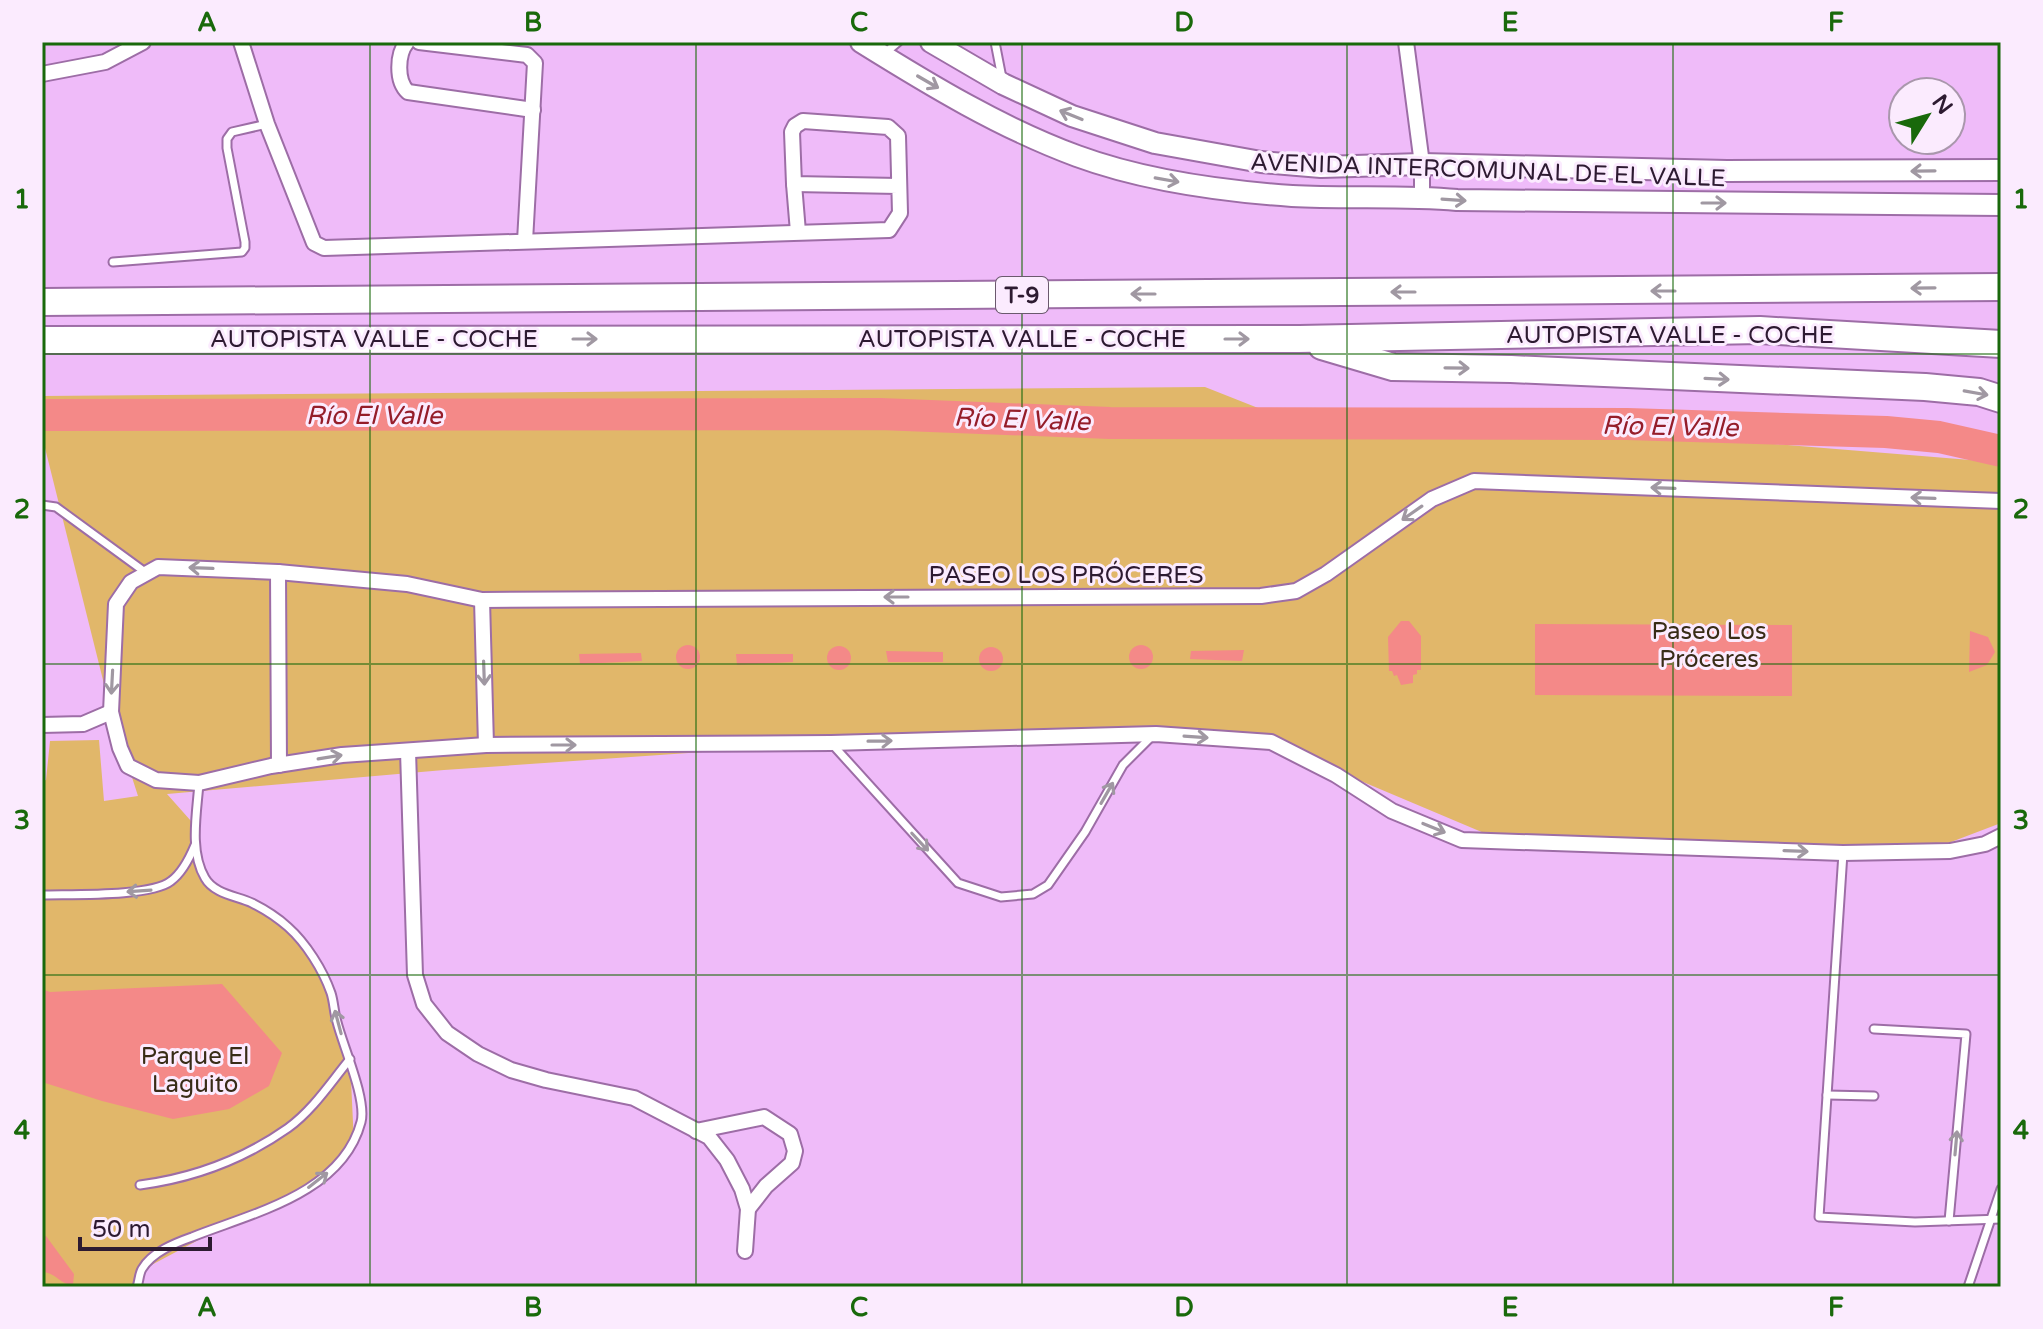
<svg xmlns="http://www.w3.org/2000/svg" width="2043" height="1329" font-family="'Varela Round',sans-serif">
<rect width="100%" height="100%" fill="#efbbf9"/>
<path fill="#e1b76a" d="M1205,387L1326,435L1714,439L1995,462L2001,467V823L1909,858L1503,841L1285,749L1153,734L831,743L444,770L167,794L191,821L202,874L227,895L288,927L331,993L350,1059L354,1144L314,1185L238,1219L142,1270L137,1287H42V781L46,780L50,741L99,740L104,801L138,796L111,712L42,436V396Z"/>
<g fill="#f48988">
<path d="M1401,621H1409L1421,636V670H1417V674L1413,675V683L1401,685L1397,675L1394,676L1392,671H1389L1388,637Z"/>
<path d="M1535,624L1792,625V696L1535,695Z"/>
<path d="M1970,631L1988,637L1995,652L1987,665L1969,672Z"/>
<circle cx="688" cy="657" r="12"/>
<circle cx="1141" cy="657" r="12"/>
<circle cx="839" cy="658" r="12"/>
<circle cx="991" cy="659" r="12"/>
<path d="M1244,650L1242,661L1190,659L1191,651Z"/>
<path d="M886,651L943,652V662H888Z"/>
<path d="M641,653L642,661L580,664L579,654Z"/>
<path d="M736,654H793V662L737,665Z"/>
<path d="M222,984L282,1053L269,1086L229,1109L173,1119L102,1101L42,1082V989L50,992Z"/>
<path d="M42,1236H46L74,1274L73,1285C61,1285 55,1272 42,1272Z"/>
</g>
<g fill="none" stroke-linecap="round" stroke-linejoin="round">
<path stroke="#f48988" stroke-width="32" d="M42,415L880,414L1110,423L1627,424L1886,432L1939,437L2001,451"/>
<defs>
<g id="lane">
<path d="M995,42L1002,78"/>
<path d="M885,53L898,42"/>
<path d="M113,262L242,252L245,248V242L227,148V139L232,132L267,124"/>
<path d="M42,505L56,507L145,572"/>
<path d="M832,744L958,883L1001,897L1033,894L1048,885L1085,832L1123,765L1151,737"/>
<path d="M1843,853L1819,1217L1915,1222L2001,1219"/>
<path d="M42,895C70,894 151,897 171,881C182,873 190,857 195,845"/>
<path d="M1874,1029L1966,1034L1949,1221"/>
<path d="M1827,1095L1874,1096"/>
<path d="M140,1185C193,1178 244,1159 288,1128C313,1110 331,1082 350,1059"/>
<path d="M137,1287C139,1282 139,1274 142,1269C152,1252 175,1243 192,1237C252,1213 342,1194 361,1122C367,1100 343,1046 337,1022C334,1013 334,1002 331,993C323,970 306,943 288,927C278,918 264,909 252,903C237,896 214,894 205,878C189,851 197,812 199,783"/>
<path d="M1968,1287L2001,1189"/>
</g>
<g id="street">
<path d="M241,42L267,124L314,243L324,248L889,230L900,213L898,136L888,127L803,121L795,126L792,132L794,184L898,186"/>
<path d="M407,42C397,54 396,81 408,92L533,110"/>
<path d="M419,42L527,55L535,63L525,241"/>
<path d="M1406,42L1422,164V197"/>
<path d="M42,74L105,62L143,42"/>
<path d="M794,184L798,232"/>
<path d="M278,572L158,567L131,582L116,604L111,712L120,748L128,766L156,780L199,783L271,766L342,755L486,745L831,743L1156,734L1271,742L1336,775L1392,811L1462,840L1843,853L1950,851L1985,844L2001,836"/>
<path d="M482,600L486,745"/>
<path d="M42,725L83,724L111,712"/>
<path d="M408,751L415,975L424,1004L447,1033L478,1054L511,1070L546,1080L634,1098L709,1137L727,1160L742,1189L748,1209L745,1251"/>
<path d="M279,765L278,572L407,584L482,600L1261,596L1296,591L1326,574L1432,499L1474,481L2001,501"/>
<path d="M696,1131L764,1117L790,1134L795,1151L792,1163L766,1186L748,1209"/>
</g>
<g id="secondary">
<path d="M861,42C930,85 1001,128 1077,156C1145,181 1220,191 1292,196C1347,199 1402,195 1457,200L2001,205"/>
<path d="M931,42L1003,84L1072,116L1155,143L1261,162L1321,167L1422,164L1727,171L2001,170"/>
</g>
<g id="highway">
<path d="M42,302L2001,287"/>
<path d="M42,340L1299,339L1760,330L2001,344"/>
<path d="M1322,346L1393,367L1511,369L1925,387L1979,392L2001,399"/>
</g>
</defs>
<use href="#lane" stroke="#9d6da6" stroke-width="11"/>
<use href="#street" stroke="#9d6da6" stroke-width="18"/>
<use href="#secondary" stroke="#9d6da6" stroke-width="24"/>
<use href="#highway" stroke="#9d6da6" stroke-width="30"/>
<use href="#lane" stroke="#fff" stroke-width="7"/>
<use href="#street" stroke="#fff" stroke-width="14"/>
<use href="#secondary" stroke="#fff" stroke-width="20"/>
<use href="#highway" stroke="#fff" stroke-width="26"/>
</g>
<defs><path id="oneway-shaft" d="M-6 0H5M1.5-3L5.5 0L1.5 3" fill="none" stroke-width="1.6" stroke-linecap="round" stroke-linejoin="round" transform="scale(2)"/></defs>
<g stroke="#a098a2">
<use href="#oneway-shaft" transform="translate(928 82) rotate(30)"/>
<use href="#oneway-shaft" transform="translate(1071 115) rotate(-158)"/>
<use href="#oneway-shaft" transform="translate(1923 171) rotate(179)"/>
<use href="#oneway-shaft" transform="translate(1167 180) rotate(10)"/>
<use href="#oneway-shaft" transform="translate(1454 200) rotate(4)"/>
<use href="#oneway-shaft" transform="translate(1714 203)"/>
<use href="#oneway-shaft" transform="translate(1923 288) rotate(179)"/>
<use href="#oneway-shaft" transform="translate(1663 291) rotate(180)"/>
<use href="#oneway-shaft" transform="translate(1403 292) rotate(180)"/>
<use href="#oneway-shaft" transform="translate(1143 294) rotate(180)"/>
<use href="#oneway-shaft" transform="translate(585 339)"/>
<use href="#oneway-shaft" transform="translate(1237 339)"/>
<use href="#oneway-shaft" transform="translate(1457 368) rotate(1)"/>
<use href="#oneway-shaft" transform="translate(1717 379) rotate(3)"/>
<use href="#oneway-shaft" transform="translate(1976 393) rotate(10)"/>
<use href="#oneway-shaft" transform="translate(1663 488) rotate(-178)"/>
<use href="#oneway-shaft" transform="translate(1923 498) rotate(-178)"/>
<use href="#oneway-shaft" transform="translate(1412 513) rotate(145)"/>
<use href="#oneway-shaft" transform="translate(201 568) rotate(-178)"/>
<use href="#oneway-shaft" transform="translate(896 597) rotate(180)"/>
<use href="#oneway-shaft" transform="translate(484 673) rotate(88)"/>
<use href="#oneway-shaft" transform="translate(112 682) rotate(93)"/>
<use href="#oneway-shaft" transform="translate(1196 737) rotate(4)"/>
<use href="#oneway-shaft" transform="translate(880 741) rotate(-1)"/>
<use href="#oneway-shaft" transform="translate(564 745)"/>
<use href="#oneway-shaft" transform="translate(330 757) rotate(-9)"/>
<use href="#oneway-shaft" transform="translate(1107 793) rotate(-60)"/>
<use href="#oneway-shaft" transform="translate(1434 828) rotate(22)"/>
<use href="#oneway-shaft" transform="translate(920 842) rotate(47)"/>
<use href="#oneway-shaft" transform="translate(1796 851) rotate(2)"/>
<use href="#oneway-shaft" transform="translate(139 891) rotate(176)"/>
<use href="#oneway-shaft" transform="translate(338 1022) rotate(-105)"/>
<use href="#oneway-shaft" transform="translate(1956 1143) rotate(-85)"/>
<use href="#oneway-shaft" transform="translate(318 1180) rotate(-38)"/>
</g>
<path fill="none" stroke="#19690b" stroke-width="2" stroke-opacity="0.55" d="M370,42V1287M696,42V1287M1022,42V1287M1347,42V1287M1673,42V1287M42,354H2001M42,664H2001M42,975H2001"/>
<g text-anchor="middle" stroke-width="6" stroke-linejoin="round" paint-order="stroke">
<rect fill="#fbebfe" stroke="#6b596e" stroke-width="2" x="996" y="277" width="52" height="36" rx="6"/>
<g font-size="22" font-weight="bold" fill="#2d1a31">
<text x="1022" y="303">T-9</text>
</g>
<g font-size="24" fill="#2d1a31" stroke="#fbebfe">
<text transform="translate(1488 170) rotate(2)" y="8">AVENIDA INTERCOMUNAL DE EL VALLE</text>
<text x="1670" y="343">AUTOPISTA VALLE - COCHE</text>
<text x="374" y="347">AUTOPISTA VALLE - COCHE</text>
<text x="1022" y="347">AUTOPISTA VALLE - COCHE</text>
<text x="1066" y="583">PASEO LOS PRÓCERES</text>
</g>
<g font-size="24" fill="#382c17" stroke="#fbebfe">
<text x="1709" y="639">Paseo Los<tspan x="1709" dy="28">Próceres</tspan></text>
<text x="195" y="1064">Parque El<tspan x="195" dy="28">Laguito</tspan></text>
</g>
<g font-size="26" font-style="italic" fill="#951d2a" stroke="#fbebfe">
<text x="374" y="424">Río El Valle</text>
<text transform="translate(1022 419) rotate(2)" y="9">Río El Valle</text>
<text transform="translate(1670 426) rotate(1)" y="9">Río El Valle</text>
</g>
</g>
<rect width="2043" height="1329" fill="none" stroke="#fbebfe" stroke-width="88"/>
<g transform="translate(1927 116) rotate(53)"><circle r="38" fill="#fbebfe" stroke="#a997ac" stroke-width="2"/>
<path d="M0-6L14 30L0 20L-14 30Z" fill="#19690b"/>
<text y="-12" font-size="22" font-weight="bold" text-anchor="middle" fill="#2d1a31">N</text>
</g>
<path d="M80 1237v12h130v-12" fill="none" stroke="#2d1a31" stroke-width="4"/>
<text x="92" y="1237" font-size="24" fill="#2d1a31" stroke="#fbebfe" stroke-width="6" paint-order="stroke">50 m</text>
<rect x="44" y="44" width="1955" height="1241" fill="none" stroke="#19690b" stroke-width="3"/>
<g font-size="26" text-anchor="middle" font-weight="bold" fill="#19690b">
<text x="207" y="31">A</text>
<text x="533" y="31">B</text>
<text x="859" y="31">C</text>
<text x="1184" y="31">D</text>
<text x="1510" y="31">E</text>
<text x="1836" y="31">F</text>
<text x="22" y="208">1</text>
<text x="2021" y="208">1</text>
<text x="22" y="518">2</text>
<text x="2021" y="518">2</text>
<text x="22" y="829">3</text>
<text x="2021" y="829">3</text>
<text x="22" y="1139">4</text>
<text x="2021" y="1139">4</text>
<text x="207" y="1316">A</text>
<text x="533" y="1316">B</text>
<text x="859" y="1316">C</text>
<text x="1184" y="1316">D</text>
<text x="1510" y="1316">E</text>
<text x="1836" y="1316">F</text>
</g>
</svg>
